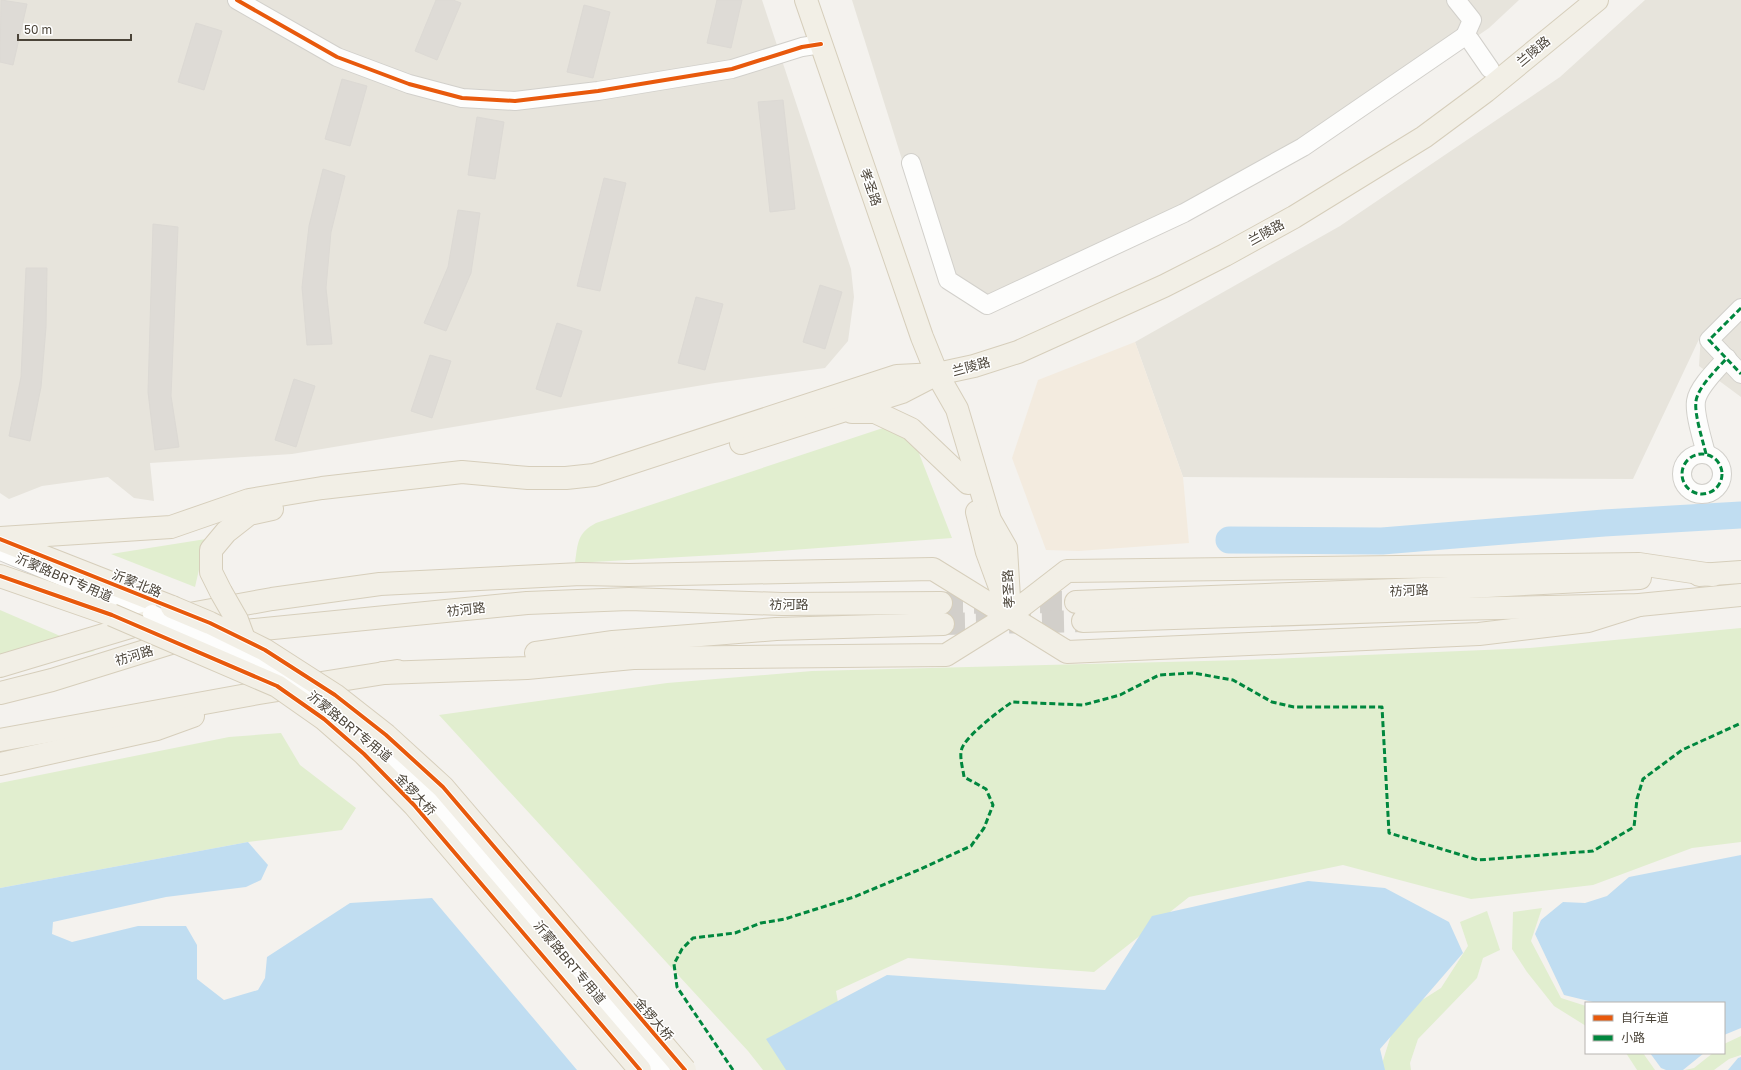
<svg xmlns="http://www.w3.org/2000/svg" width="1741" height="1070" font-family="'Golos Text','Noto Sans SC',sans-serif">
<rect width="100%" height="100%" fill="#f4f2ee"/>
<g fill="#e7e4dc">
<path d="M0,0H762L851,269L854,297L848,341L825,368L715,383L292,454L150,463L154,501L134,498L108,477L42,486L9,499L0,493Z"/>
<path d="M852,0H1519L1489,28L1304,155L984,311L941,284Z"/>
<path d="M1645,0H1741V397L1699,366L1701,335L1633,479L1183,477L1135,342L1340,226L1560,77Z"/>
</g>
<path fill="#f3ebdf" d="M1135,342L1183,477L1189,543L1079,551L1046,550L1012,458L1038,380Z"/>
<g fill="#e1eecf">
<path d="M886,427L915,443L952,538L752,553L575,563C578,543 577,533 596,523Z"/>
<path d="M206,539L195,587L111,554Z"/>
<path d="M0,610L95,651L0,671Z"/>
<path d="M1741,628V842L1692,848L1593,885L1471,899L1343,865L1189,897L1094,972L908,958L836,991L844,1037L870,1070H763L748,1051L439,715L667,683L812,671L1244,660L1530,648Z"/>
<path d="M281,733L300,765L356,808L342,830L248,842L0,888V783L229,737Z"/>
<path d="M1542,908L1531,941L1561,998L1586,1006V1026L1554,1006L1527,972L1512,949L1513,912Z"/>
<path d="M1487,911L1500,950L1483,958L1477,978L1418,1039L1410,1063L1411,1070H1380L1397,1016L1441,988L1468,946L1460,922Z"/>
<path d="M1741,1036V1055L1729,1059L1714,1070H1685L1694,1068L1713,1053H1724V1044Z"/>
<path d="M1626,1053H1643L1655,1070H1637Z"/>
</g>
<g fill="#c0ddf1">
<path d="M248,842L268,865L261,880L246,887L166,897L53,922L52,934L72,942L138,926H186L197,945V979L224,1000L258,990L265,978L267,957L350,903L432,898L577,1070H0V888Z"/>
<path d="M1741,855V1028L1724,1035V1003H1597L1564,995L1535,934L1541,920L1563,902L1585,903L1607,896L1629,877Z"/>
<path d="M1308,881L1385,888L1449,922L1463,953L1380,1049L1385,1070H786L766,1039L887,975L1105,990L1152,916Z"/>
<path d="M1650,1053H1704L1683,1070H1666L1661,1068Z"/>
<path d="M1741,1057V1070H1728L1738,1058Z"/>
</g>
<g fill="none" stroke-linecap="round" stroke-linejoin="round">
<path stroke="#c0ddf1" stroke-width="27" d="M1229,540L1382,541L1604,523L1741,515"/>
</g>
<g fill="#dedbd6" stroke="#dcd9d4">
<path d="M1,0L27,4L13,65L0,62Z"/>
<path d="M436,0H453L461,3L437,60L415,51Z"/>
<path d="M717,0H742L731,48L707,43Z"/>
<path d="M584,5L610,12L593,78L567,72Z"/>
<path d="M196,23L222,31L204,90L178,82Z"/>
<path d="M342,79L367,86L350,146L325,139Z"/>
<path d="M783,100L795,209L770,212L758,102Z"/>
<path d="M477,117L504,122L495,179L468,175Z"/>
<path d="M323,169L345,176L331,232L326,288L332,344L307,345L302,287L309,226Z"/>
<path d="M604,178L626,183L600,291L577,286Z"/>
<path d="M458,210L480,213L471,273L446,331L424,323L448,267Z"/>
<path d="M153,224L178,227L171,396L179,447L155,450L148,392Z"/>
<path d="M26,268H47L46,327L41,387L30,441L9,436L21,377Z"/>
<path d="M820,285L842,292L825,349L803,342Z"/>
<path d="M696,297L723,304L705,370L678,363Z"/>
<path d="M557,323L582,331L561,397L536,389Z"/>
<path d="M430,355L451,361L432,418L411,411Z"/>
<path d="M294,379L315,386L296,447L275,440Z"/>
</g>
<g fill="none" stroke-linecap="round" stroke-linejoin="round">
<g stroke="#d2cfca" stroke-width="22" stroke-dasharray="22 11" stroke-linecap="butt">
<path d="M941,603L1076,602"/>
<path d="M943,624L1083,621"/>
</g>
<defs>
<g id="minor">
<path d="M237,0L337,57L409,84L462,98L515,101L598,91L732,69L802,47L821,44"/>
<path d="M1456,0L1472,20L1465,36"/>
<path d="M911,163L948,280L987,305L1184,213L1303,147L1465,36L1470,40L1490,69"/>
<path d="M1741,308L1709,340L1741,374"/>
<circle cx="1702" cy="474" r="20"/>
<path d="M1706,454C1703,441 1694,414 1696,401C1698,387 1717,369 1727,358"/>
<path d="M3,552L152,614"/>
</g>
<g id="major">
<path d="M806,0L922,337L937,374L957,409L990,520L1006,548L1010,615"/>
<path d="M852,412H875L911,429L968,483"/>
<path d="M741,443L902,392L931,377"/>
<path d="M977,512L987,552L1002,593"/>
<path d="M0,538L171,527L249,500L322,488L462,472L528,478H566L594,475L897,376L937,374L974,366L1018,352L1164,286L1225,255L1294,217L1424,137L1486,91L1597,0"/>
<path d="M4,541L172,607"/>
<path d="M1699,575L1741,572"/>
<path d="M0,576L112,615"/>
<path d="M221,592L211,572V550L226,532L249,514L272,509"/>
<path d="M1076,602L1449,588L1640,578"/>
<path d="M179,616L272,599L380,584L581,574L629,575L933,569L1067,652L1479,634L1588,621L1639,605"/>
<path d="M1083,621L1449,609L1639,605L1741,595"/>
<path d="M223,633L527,603L629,599L782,604L941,603"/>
<path d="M536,653L613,642L776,629L943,624"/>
<path d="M0,666L147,622"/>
<path d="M383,673L527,668L633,658L946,655L1010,615L1067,571L1639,564L1713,575"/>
<path d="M0,693L52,680L187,638"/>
<path d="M0,740L259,693L397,671"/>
<path d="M0,764L157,729L193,716"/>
</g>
</defs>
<use href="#minor" stroke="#d2d0cb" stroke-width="20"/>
<use href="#major" stroke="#d6cebb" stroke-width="24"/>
<use href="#minor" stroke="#fdfdfc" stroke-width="18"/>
<use href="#major" stroke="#f2efe6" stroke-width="22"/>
<defs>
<path id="minor-bridge" d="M152,614L306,690L338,713L394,762L439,808L661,1070"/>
<g id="major-bridge">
<path d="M221,592L237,620L244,639"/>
<path d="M172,607L210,623L265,650L335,695L386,735L443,787L685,1070"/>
<path d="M112,615L277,686L324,719L364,754L414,805L640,1070"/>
</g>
</defs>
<use href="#minor-bridge" stroke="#d2d0cb" stroke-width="20" stroke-linecap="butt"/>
<use href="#major-bridge" stroke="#d6cebb" stroke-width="24" stroke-linecap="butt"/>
<use href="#minor-bridge" stroke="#fdfdfc" stroke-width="18"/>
<use href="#major-bridge" stroke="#f2efe6" stroke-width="22"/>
<g stroke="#00873e" stroke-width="3" stroke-dasharray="6 3" stroke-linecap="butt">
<path d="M1741,308L1709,340L1741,374"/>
<circle cx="1702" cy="474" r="20"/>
<path d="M1706,454C1703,441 1694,414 1696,401C1698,387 1717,369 1727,358"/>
<path d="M733,1070L677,987L674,964L682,949L693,938L735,933L761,923L785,919L854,897L916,871L971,846L984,828L993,805L986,789L964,777C963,768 958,754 963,746C970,733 999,711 1012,702L1083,705L1120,695L1159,675L1193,673L1233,680L1272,702L1294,707H1382L1389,833L1478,860L1593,851L1634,827L1637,799L1643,779L1682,750L1741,723"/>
</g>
<defs>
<g id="cycleway">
<path d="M237,0L337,57L409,84L462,98L515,101L598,91L732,69L802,47L821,44"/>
<path d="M0,539L210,623L265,650L335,695L386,735L443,787L685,1070"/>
<path d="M0,576L112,615L277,686L324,719L364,754L414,805L640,1070"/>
</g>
</defs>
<use href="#cycleway" stroke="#fff" stroke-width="6"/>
<use href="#cycleway" stroke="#e8590c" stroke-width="4"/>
</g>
<g text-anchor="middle" stroke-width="3" stroke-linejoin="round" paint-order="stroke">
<g font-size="13" fill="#4b4439" stroke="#fff">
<text transform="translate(1533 51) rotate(-40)" y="5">兰陵路</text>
<text transform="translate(871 187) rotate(71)" y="5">孝圣路</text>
<text transform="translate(1266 232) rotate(-29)" y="5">兰陵路</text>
<text transform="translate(971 366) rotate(-15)" y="5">兰陵路</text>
<text transform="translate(64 577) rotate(23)" y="5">沂蒙路BRT专用道</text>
<text transform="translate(137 583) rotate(22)" y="5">沂蒙北路</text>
<text transform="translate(1008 589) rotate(-93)" y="5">孝圣路</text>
<text transform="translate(1409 590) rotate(-2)" y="5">祊河路</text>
<text x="789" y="609">祊河路</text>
<text transform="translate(466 609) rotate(-6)" y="5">祊河路</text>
<text transform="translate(134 655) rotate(-17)" y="5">祊河路</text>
<text transform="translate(350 726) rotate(39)" y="5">沂蒙路BRT专用道</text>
<text transform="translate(416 794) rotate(47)" y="5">金锣大桥</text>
<text transform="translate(570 962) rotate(50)" y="5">沂蒙路BRT专用道</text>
<text transform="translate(654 1019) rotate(49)" y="5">金锣大桥</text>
</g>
</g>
<rect x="1585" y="1002" width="140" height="52" fill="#ffffff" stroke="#b7b4b0"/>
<rect x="1593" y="1015" width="20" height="6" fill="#e8590c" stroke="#b7b4b0"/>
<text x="1621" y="1022" font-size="12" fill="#4b4439">自行车道</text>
<rect x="1593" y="1035" width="20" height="6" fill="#00873e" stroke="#b7b4b0"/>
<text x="1621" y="1042" font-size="12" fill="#4b4439">小路</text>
<path d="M18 34v6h113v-6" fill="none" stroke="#4b4439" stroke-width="2"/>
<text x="24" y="34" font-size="12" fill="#4b4439" stroke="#ffffff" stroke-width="3" paint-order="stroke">50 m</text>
</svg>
